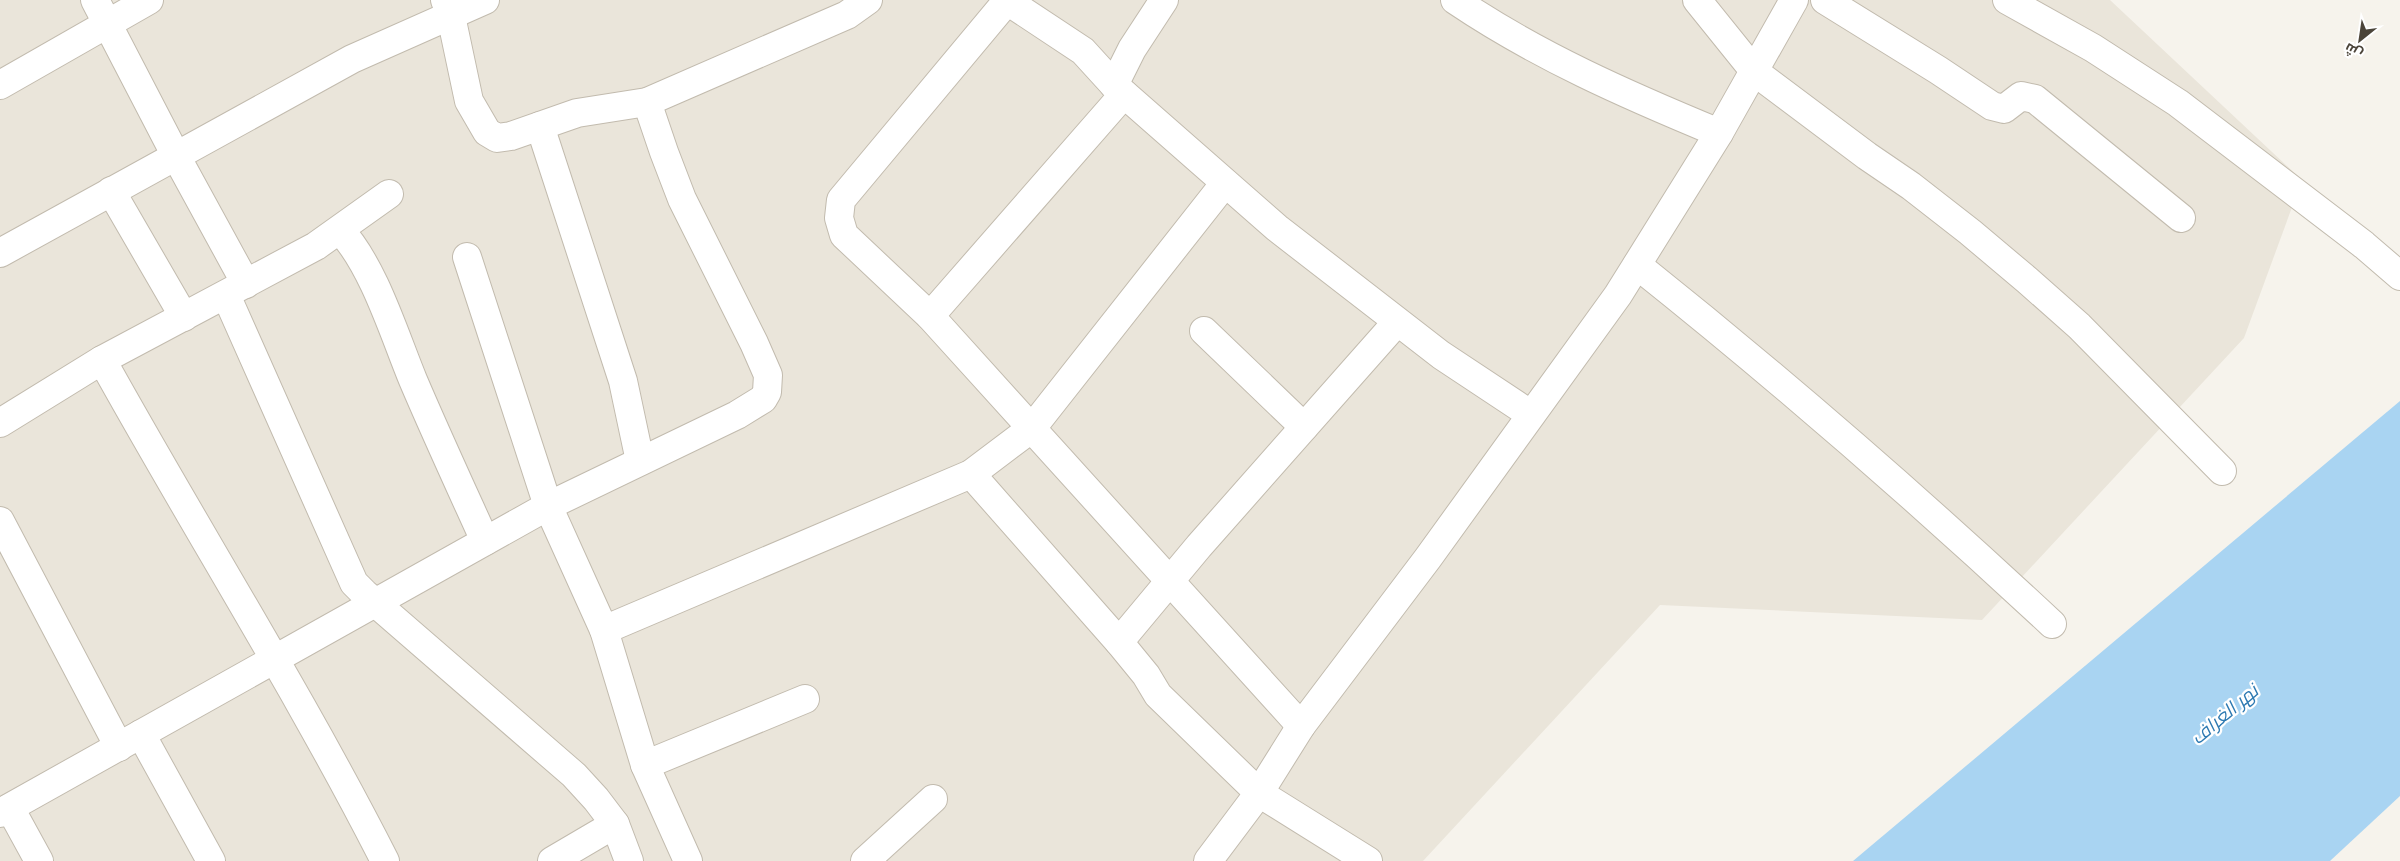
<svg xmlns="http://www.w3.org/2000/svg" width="2400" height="861" font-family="'Space Grotesk',Cairo,sans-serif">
<rect width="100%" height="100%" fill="#f6f3ec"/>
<path fill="#eae5da" d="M0,0H2110L2302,180L2244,338L1982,620L1660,605L1423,861H0Z"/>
<path fill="#a9d4f2" d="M2400,401V796L2330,861H1853Z"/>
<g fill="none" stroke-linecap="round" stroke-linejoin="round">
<defs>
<g id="minor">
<path d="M95,0L176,156L246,284"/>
<path d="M445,0L451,16L469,101L487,132L497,138L511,136L577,113L647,102L847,15L868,0"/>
<path d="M1006,0L1083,51L1114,85L1277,228L1441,355L1530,414"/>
<path d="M1455,0C1538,56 1627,95 1719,133"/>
<path d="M1697,0L1755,72L1867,156L1911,186L1970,232L2027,280L2079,326L2222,471"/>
<path d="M1825,0L1938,70L1992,106L2004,109L2021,96L2035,99L2181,218"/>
<path d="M2007,0L2093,48L2178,103L2364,245L2400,276"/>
<path d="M1007,1L841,200L839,218L844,235L930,316L1301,726"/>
<path d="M0,85L149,0"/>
<path d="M1114,85L1132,49L1164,0"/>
<path d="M540,126L623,381L640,461"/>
<path d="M111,191L184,317"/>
<path d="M340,230C374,267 394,334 413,380C436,434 461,488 485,541"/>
<path d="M0,253L352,59L485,0"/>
<path d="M467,257L548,506L604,630L645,765L688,861"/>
<path d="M1637,265C1780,379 1918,499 2052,624"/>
<path d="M226,295L354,583L364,593L574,775L596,799L615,824L629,861"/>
<path d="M930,316L1124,94"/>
<path d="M1204,331L1304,427"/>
<path d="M102,360C195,528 298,690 385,861"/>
<path d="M0,423L102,360L316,246L389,194"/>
<path d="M971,474L1119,642"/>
<path d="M0,521L119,747"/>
<path d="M604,630L971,474L1032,428L1225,183"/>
<path d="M141,734L211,861"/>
<path d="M645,765L805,699"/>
<path d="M10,808L39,861"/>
<path d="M0,813L548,506L737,415L763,399L767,392L768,375L754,343L682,199L664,152L647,102"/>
<path d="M552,861L615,824"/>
<path d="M865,861L933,799"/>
<path d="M1208,861L1259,793L1301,726L1428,558L1618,295L1719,133L1794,0"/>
<path d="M1368,861L1259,793L1158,695L1146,675L1119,642L1199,546L1397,322"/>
</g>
</defs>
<use href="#minor" stroke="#c2bbae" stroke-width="30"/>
<use href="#minor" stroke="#fff" stroke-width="28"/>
</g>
<g text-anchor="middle" stroke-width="4.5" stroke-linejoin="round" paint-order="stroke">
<g font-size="19" font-style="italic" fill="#2e7ab2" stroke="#fff">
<text transform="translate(2224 714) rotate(-40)" y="7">نهر الغراف</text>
</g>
</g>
<g transform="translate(2360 40) rotate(210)" stroke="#ffffff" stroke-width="4" paint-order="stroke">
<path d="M0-4L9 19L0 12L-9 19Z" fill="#4b4439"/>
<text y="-8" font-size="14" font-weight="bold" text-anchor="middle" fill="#4b4439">ش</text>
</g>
</svg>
